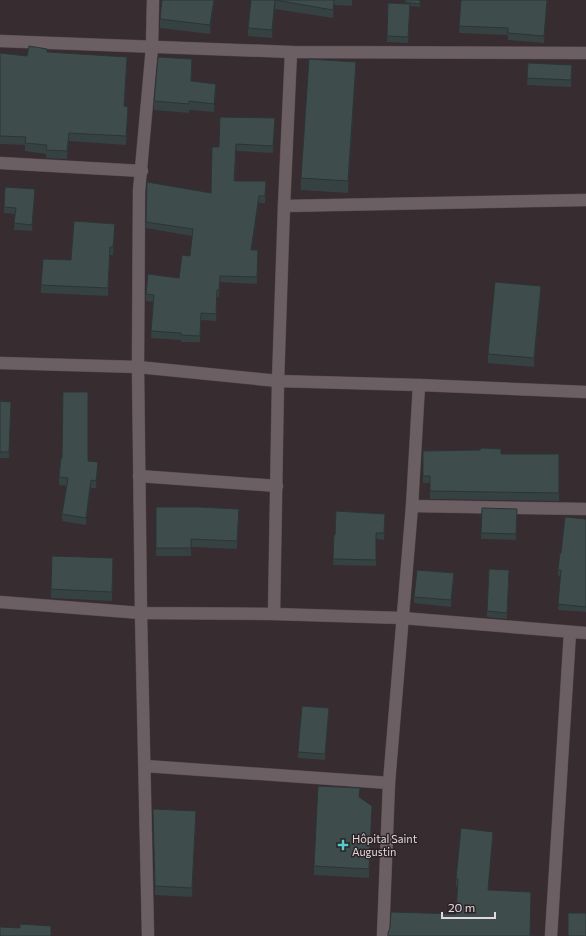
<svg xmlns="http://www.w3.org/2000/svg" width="586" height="936" font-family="Commissioner,sans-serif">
<rect width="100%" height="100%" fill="#372c2f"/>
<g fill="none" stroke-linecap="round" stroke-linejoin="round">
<defs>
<g id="minor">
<path d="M0,41L291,52L586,53"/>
<path d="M0,163L142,171"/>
<path d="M284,206L586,200"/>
<path d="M0,363L138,367L278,381L419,385L586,392"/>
<path d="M139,476L277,486"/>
<path d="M412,506L586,509"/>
<path d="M0,602L141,613L274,614L402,618L586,633"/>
<path d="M274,614L278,381L284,206L291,52"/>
<path d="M145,766L389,783"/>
<path d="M148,936L141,613L138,367L139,191L152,47L153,0"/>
<path d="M383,936L389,783L412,506L419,385"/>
<path d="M551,936L570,632"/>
</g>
</defs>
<use href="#minor" stroke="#544b4e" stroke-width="13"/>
<use href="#minor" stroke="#6c5f63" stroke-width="12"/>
</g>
<g fill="#364141">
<path d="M215,0L210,34L160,28V19Z"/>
<path d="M251,0H352V6L334,5L333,18L275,9L272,38L248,36V28Z"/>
<path d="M405,0H420V7L410,6L408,43L387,42V36L405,4Z"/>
<path d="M461,0H548L544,43L508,40V35L459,33Z"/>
<path d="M47,52L127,65L125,106L128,115L126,145L69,141L67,159L46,158V154L25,151V145L0,144V53L27,56Z"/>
<path d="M528,63L572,71L571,87L527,85Z"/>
<path d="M192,68L191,82L216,93L214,112L189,110V113L154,110V101Z"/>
<path d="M356,74L348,193L301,190V178Z"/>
<path d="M275,125L273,153L236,151L235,181H266L265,203H259L252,250L258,257L257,284L220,282L219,297H217L216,321L201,320L200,342H181V340L151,338L153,302L146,301V294L179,278L190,256L192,236L146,228L147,182L211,193L219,147Z"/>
<path d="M35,196L32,231L14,230L15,214L4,213V207Z"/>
<path d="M115,232L113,255H110L108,296L41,293V285L71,260Z"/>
<path d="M541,295L534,367L488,363V354Z"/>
<path d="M0,401L11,402L9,458H0Z"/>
<path d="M423,451L501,454H559V501L430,499V483H423Z"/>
<path d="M88,461L98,469L96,488H91L86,525L62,521V514L67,486L59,485V477Z"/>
<path d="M156,507L239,517L237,549L191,547V556H156Z"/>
<path d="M517,515L516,540L481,539V533Z"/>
<path d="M586,519V612L558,610L561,576H558V570L561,553Z"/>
<path d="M385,520L384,540L376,539V566L333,565L334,535Z"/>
<path d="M113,568L112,601L51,598V589Z"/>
<path d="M509,576L507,619L487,617V611Z"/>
<path d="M454,580L451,607L414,603V597Z"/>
<path d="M329,714L325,760L298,758V752Z"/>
<path d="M360,797L372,815L369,878L314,875V866Z"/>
<path d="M153,809L196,820L192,897L155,895Z"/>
<path d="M493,840L488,890L531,900L388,936L456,914L458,887H456V879Z"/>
</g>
<g fill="#2c3535">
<path d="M214,0H215L210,34V25Z"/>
<path d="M275,0V9L272,38V30Z"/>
<path d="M547,0H548L544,43V36Z"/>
<path d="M127,57V65L124,115V106Z"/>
<path d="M192,59V68L191,90V81Z"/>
<path d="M356,62V74L348,193V181Z"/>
<path d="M216,84V93L214,112V104Z"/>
<path d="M128,107V115L126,145V136Z"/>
<path d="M275,118V125L273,153V146Z"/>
<path d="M69,133V141L67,159V151Z"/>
<path d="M35,189V196L32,231V225Z"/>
<path d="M259,196V203L251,257V250Z"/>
<path d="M115,224V232L113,255V247Z"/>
<path d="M541,286V295L534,367V358Z"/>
<path d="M98,462V469L96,488V481Z"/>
<path d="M91,480V488L86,525V518Z"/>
<path d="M239,509V517L237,549V541Z"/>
<path d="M113,558V568L112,601V592Z"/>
<path d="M454,573V580L451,607V600Z"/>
<path d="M329,708V714L325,760V754Z"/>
<path d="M372,806V815L369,878V869Z"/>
<path d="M196,811V820L192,897V888Z"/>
<path d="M493,832V840L488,899V890Z"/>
</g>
<g fill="#3f4c4c" stroke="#2c3535">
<path d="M162,0H214L210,25L160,19Z"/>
<path d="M251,0H334L333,10L275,0L272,30L248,28Z"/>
<path d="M405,0H420V4L405,2Z"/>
<path d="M461,0H547L544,36L508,33V28L459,26Z"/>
<path d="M388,3L410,4L408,37L387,36Z"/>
<path d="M29,46L47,49V52L127,57L124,106L128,107L126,136L69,133L67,151L46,150L47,145L25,143L26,137L0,136V53L27,56Z"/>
<path d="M158,57L192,59L191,81L216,84L214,104L189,101V104L154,101Z"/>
<path d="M309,59L356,62L348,181L301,178Z"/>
<path d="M528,63L572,65L571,80L527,78Z"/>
<path d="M220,117L275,118L273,146L236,144L234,181H266L265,196H259L251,250H258L257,277L220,276L219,290H217L216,314L201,313L200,336L181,335V333L151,331L154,295L146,294L148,274L179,278L182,255L190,256L193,229L146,222L147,182L211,193L212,147H219Z"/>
<path d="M5,187L35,189L32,225L14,223L16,208L4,207Z"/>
<path d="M74,221L115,224L113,247H110L108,288L41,285L43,259L71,260Z"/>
<path d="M495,282L541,286L534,358L488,354Z"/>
<path d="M63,392H88V461L98,462L96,481L91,480L86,518L62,514L68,478L59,477L61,458H62Z"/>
<path d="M0,401L11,402L9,452H0Z"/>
<path d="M481,448L501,449V454H559V493L430,491V476H423V451L480,450Z"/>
<path d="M156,507H198L239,509L237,541L191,539V548H156Z"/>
<path d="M482,508L517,509L516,534L481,533Z"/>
<path d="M336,511L385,514L384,533H376V560L333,559L334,535H335Z"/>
<path d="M565,517L586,519V607L558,604L561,570H558L560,553H561Z"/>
<path d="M52,556L113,558L112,592L51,589Z"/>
<path d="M489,569L509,570L507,613L487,611Z"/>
<path d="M417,570L454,573L451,600L414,597Z"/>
<path d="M302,706L329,708L325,754L298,752Z"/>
<path d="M318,786L360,788L359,797L372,806L369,869L314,866Z"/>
<path d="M153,809L196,811L192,888L155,886Z"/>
<path d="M461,828L493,832L488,890L531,892L530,935L541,936H388V933L390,928L391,912L456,914L458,879H456Z"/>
<rect x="568" y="913" width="18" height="23"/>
<path d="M20,924L51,926V936H0V927L20,928Z"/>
</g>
<path fill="#52ccd0" stroke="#2d2225" stroke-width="1.5" d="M341 839h4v4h4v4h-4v4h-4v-4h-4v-4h4z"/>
<g text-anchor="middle" stroke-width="3" stroke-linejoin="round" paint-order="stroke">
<g font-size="11" fill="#e0d9db" stroke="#2d2225" text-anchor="start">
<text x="352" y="843">Hôpital Saint<tspan x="352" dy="13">Augustin</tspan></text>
</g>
</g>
<path d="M442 912v6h53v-6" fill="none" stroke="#e0d9db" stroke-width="2"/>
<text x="448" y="912" font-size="12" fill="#e0d9db" stroke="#2d2225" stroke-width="3" paint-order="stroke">20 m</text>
</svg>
